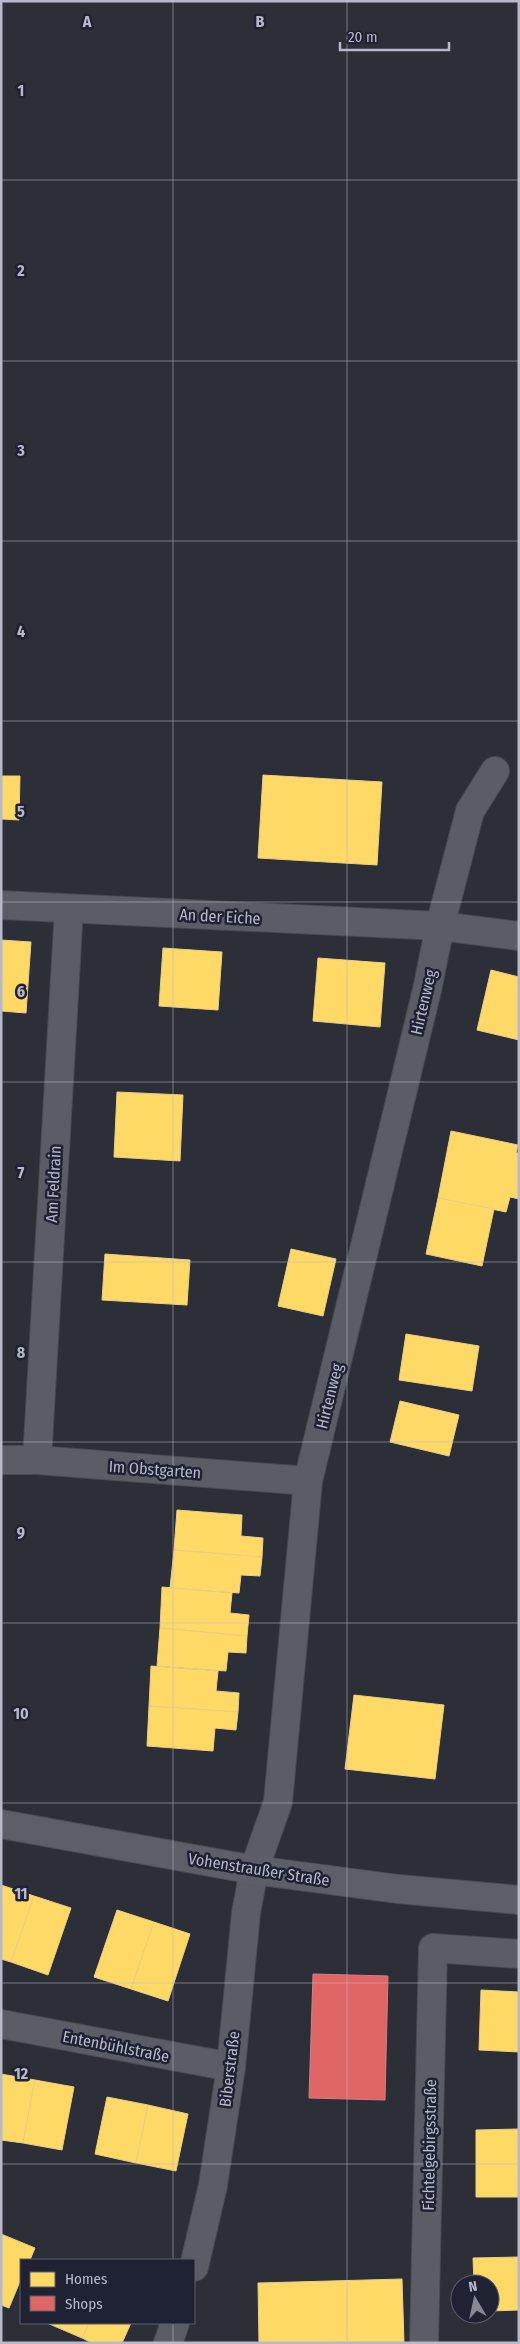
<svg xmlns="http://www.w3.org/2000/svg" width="520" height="2344" font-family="'Fira Sans Condensed',sans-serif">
<rect width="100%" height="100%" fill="#2c2e38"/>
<g fill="#ffd966" stroke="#e9cf84">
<path d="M263,775L382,782L377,865L258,858Z"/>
<path d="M1,776H20L19,820L1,819Z"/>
<path d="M1,940L31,942L26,1013L1,1011Z"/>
<path d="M163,948L222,952L218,1010L159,1006Z"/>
<path d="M318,958L385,963L380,1027L313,1021Z"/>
<path d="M491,970L519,977V1040L477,1030Z"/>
<path d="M117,1092L183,1095L180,1161L114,1157Z"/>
<path d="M451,1131L518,1145L516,1153H519V1199L510,1197L506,1212L438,1198Z"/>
<path d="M438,1198L494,1209L482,1266L426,1254Z"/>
<path d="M291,1249L336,1259L323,1316L278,1306Z"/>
<path d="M105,1254L190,1260L187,1305L102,1300Z"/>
<path d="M406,1334L479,1346L472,1391L399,1380Z"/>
<path d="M400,1401L459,1415L449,1456L390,1442Z"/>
<path d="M177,1510L242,1515L241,1536L263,1538L262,1557L174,1550Z"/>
<path d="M174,1550L262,1557L260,1576L241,1575L239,1593L170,1588Z"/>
<path d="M162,1587L232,1593L230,1613L249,1615L247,1636L160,1628Z"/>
<path d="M160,1628L247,1636L246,1653L228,1652L226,1671L157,1666Z"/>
<path d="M151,1666L218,1671L216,1691L239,1693L238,1712L149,1706Z"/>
<path d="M354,1695L444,1705L435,1779L345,1769Z"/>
<path d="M149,1706L238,1712L236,1730L215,1728L213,1751L147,1746Z"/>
<path d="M1,1885L34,1896L11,1962L1,1959Z"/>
<path d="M34,1896L71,1908L48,1975L11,1962Z"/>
<path d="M117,1910L154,1922L131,1989L94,1977Z"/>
<path d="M154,1922L190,1934L168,2001L131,1989Z"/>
<path d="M481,1990L519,1992V2052L479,2050Z"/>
<path d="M1,2074L35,2080L23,2143L1,2140Z"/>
<path d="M35,2080L74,2087L62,2150L23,2143Z"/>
<path d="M107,2097L148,2105L136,2163L95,2154Z"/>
<path d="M148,2105L188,2114L176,2171L136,2163Z"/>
<path d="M519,2129V2197H476V2130Z"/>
<path d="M1,2234L35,2248L30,2260H21V2279L9,2308L1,2305Z"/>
<path d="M519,2257V2310L490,2311V2284H474L473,2258Z"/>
<path d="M402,2279L404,2342L259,2343L258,2283Z"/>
<path d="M47,2323H89L82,2338Z"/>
<path d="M89,2323H131L122,2343H92L82,2338Z"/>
</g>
<path fill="#e06666" stroke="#d37f84" d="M313,1974L388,1976L385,2100L309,2098Z"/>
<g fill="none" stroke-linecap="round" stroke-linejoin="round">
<defs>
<g id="minor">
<path d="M1,905L440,926L519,936"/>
<path d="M1,1460H37L308,1481"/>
<path d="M37,1460L69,909"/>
<path d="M1,2024L231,2067"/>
<path d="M194,2267L213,2185L231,2067L246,1913L254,1870L278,1802L308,1481L427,990L440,926L470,811L495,771"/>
<path d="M168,2343L175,2323"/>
<path d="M424,2343L433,1948L519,1954"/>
</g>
<path id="major" d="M1,1824L254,1870L398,1889L519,1900"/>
</defs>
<use href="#minor" stroke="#484951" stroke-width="30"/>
<use href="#major" stroke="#494b55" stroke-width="30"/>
<use href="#minor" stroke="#5b5d66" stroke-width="28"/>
<use href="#major" stroke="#5d5f68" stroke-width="28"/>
</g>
<path fill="none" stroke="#b6b9c9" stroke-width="1" stroke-opacity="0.55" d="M173,1V2260M347,1V2343M1,180H519M1,361H519M1,541H519M1,721H519M1,902H519M1,1082H519M1,1262H519M1,1442H519M1,1623H519M1,1803H519M1,1983H519M1,2164H519M173,2323V2343"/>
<g text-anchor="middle" stroke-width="5" stroke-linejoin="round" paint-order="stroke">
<g font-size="16" fill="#b6b9c9" stroke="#1e2233">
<text transform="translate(220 916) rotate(3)" y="6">An der Eiche</text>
<text transform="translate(423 1002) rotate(-77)" y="6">Hirtenweg</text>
<text transform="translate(53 1184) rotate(-87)" y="6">Am Feldrain</text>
<text transform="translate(329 1396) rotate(-76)" y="6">Hirtenweg</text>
<text transform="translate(155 1469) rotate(4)" y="6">Im Obstgarten</text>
<text transform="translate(259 1869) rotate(9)" y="6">Vohenstraußer Straße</text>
<text transform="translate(116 2046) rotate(11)" y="6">Entenbühlstraße</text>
<text transform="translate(229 2069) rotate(-83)" y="6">Biberstraße</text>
<text transform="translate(429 2145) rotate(-89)" y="6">Fichtelgebirgsstraße</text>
</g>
</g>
<g font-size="16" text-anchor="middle" font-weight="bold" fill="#b6b9c9" stroke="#1e2233" stroke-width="5" stroke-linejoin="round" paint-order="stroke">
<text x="87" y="27">A</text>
<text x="260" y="27">B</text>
<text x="21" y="96">1</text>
<text x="21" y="276">2</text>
<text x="21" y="456">3</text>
<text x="21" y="637">4</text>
<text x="21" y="817">5</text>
<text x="21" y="997">6</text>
<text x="21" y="1178">7</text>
<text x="21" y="1358">8</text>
<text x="21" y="1538">9</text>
<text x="21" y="1719">10</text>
<text x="21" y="1899">11</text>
<text x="21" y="2079">12</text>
</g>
<rect width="520" height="2344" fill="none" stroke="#b6b9c9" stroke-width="5"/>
<rect x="20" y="2259" width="175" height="65" fill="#1e2233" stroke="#5b5e6f"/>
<rect x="30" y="2272" width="25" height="15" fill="#ffd966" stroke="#5b5e6f"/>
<text x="65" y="2284" font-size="15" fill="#b6b9c9">Homes</text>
<rect x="30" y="2296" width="25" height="15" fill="#e06666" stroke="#5b5e6f"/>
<text x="65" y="2309" font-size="15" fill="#b6b9c9">Shops</text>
<g transform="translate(475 2299) rotate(351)"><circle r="24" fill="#1e2233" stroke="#5b5e6f"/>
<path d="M0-4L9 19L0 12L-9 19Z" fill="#868896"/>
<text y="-8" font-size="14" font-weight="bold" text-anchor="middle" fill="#b6b9c9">N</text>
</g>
<path d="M340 42v8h109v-8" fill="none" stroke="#b6b9c9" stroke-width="2.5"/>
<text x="348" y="42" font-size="15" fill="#b6b9c9" stroke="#1e2233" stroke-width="4" paint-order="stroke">20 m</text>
</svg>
